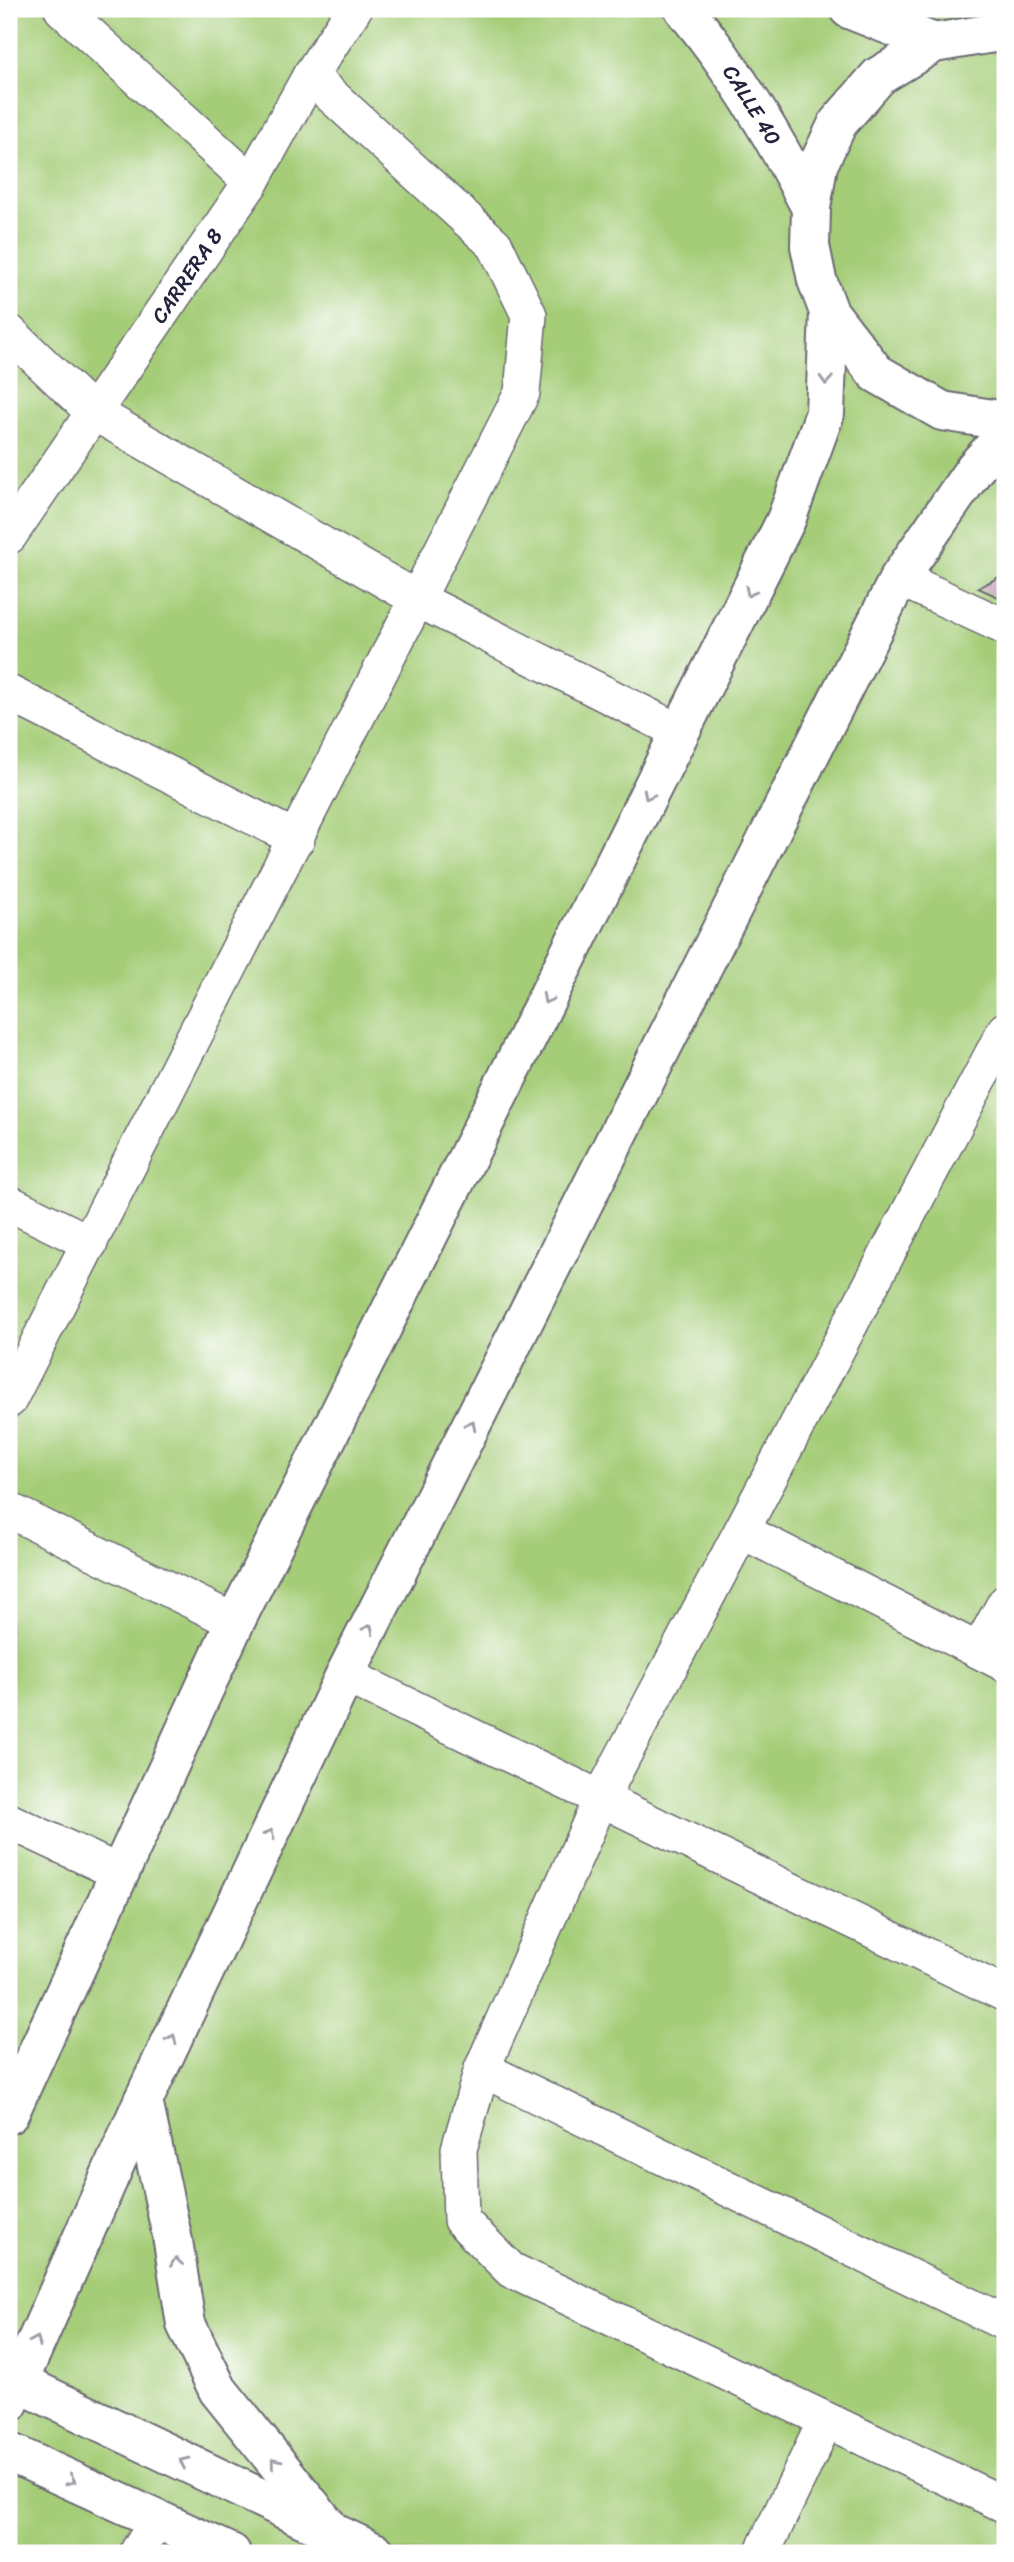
<svg xmlns="http://www.w3.org/2000/svg" width="1014" height="2562" font-family="Sriracha,sans-serif">
<rect width="100%" height="100%" fill="#fff"/>
<filter id="ink" filterUnits="userSpaceOnUse"><feTurbulence type="fractalNoise" baseFrequency=".0143" numOctaves="2"/><feDisplacementMap in="SourceGraphic" scale="14" xChannelSelector="R" yChannelSelector="G"/><feConvolveMatrix kernelMatrix="1 2 1 2 8 2 1 2 1" color-interpolation-filters="sRGB"/></filter>
<filter id="wash" filterUnits="userSpaceOnUse"><feTurbulence type="fractalNoise" baseFrequency=".00686" numOctaves="4" result="noise"/><feDisplacementMap in="SourceGraphic" scale="28" xChannelSelector="R" yChannelSelector="G"/><feGaussianBlur stdDeviation="1.57" result="paint"/><feColorMatrix in="noise" values="0 0 0 0 0 0 0 0 0 0 0 0 0 0 0 0 0 1.4 0 .05"/><feComposite in="paint" operator="in"/></filter>
<g filter="url(#wash)">
<rect width="100%" height="100%" fill="#f2ecd7"/>
<rect fill="#a5cd78" stroke="#64785a" stroke-width="2" x="9" y="9" width="996" height="2544"/>
<g id="blocks">
<path fill="#c494b8" d="M1005,574V600L978,588Z"/>
</g>
</g>
<g filter="url(#ink)">
<use href="#blocks" fill-opacity="0" stroke="#6b6972" stroke-width="2"/>
<g fill="none" stroke-linecap="round" stroke-linejoin="round">
<defs>
<g id="minor">
<path d="M62,9L251,182"/>
<path d="M9,332L93,412L419,600L680,732"/>
<path d="M9,536L251,182L310,76L354,9"/>
<path d="M899,578L1005,627"/>
<path d="M9,693L297,839"/>
<path d="M1005,1030L602,1796L482,2069L459,2149L461,2220L511,2270L1005,2505"/>
<path d="M9,1203L90,1243"/>
<path d="M9,1400L522,393L529,315L495,245L310,76"/>
<path d="M9,1510L235,1622"/>
<path d="M742,1531L1005,1664"/>
<path d="M979,1650L1005,1603"/>
<path d="M345,1675L1005,1994"/>
<path d="M9,1821L120,1873"/>
<path d="M482,2069L1005,2323"/>
<path d="M137,2553L157,2519"/>
<path d="M762,2553L826,2420"/>
</g>
<g id="secondary">
<path d="M684,9C735,70 774,137 811,208"/>
<path d="M849,9L934,43"/>
<path d="M1005,31L934,43L879,76L838,123L818,165L811,208L810,246L817,280L829,312L876,373L942,411L1005,421"/>
<path d="M143,2101L173,2241L186,2324L218,2390L334,2534"/>
<path d="M9,2114L235,1622L786,520L825,413L829,312"/>
<path d="M9,2378L376,2553"/>
<path d="M9,2403L143,2101L345,1675L899,578L975,468L1005,435"/>
<path d="M9,2452L231,2553"/>
</g>
</defs>
<use href="#minor" stroke="#6b6972" stroke-width="38"/>
<use href="#secondary" stroke="#6b6972" stroke-width="42"/>
<use href="#minor" stroke="#fff" stroke-width="35"/>
<use href="#secondary" stroke="#fff" stroke-width="38"/>
</g>
<defs><path id="oneway-chevron" d="M-2-3.5L2.5 0L-2 3.5" fill="none" stroke-width="1.6" stroke-linecap="round" stroke-linejoin="round" transform="scale(1.75)"/></defs>
<g stroke="#9c9ca7">
<use href="#oneway-chevron" transform="translate(826 380) rotate(93)"/>
<use href="#oneway-chevron" transform="translate(750 592) rotate(117)"/>
<use href="#oneway-chevron" transform="translate(648 795) rotate(117)"/>
<use href="#oneway-chevron" transform="translate(547 999) rotate(117)"/>
<use href="#oneway-chevron" transform="translate(471 1425) rotate(-63)"/>
<use href="#oneway-chevron" transform="translate(369 1629) rotate(-63)"/>
<use href="#oneway-chevron" transform="translate(270 1834) rotate(-65)"/>
<use href="#oneway-chevron" transform="translate(172 2039) rotate(-65)"/>
<use href="#oneway-chevron" transform="translate(176 2262) rotate(-99)"/>
<use href="#oneway-chevron" transform="translate(36 2341) rotate(-66)"/>
<use href="#oneway-chevron" transform="translate(184 2462) rotate(-154)"/>
<use href="#oneway-chevron" transform="translate(275 2462) rotate(-129)"/>
<use href="#oneway-chevron" transform="translate(71 2480) rotate(24)"/>
</g>
</g>
<g text-anchor="middle" stroke-width="5" stroke-linejoin="round" paint-order="stroke">
<g font-size="21" fill="#22223b" stroke="#fff">
<text transform="translate(752 105) rotate(58)" y="7">CALLE 40</text>
<text transform="translate(187 276) rotate(-56)" y="7">CARRERA 8</text>
</g>
</g>
<rect width="1014" height="2562" fill="none" stroke="#fff" stroke-width="35"/>
</svg>
